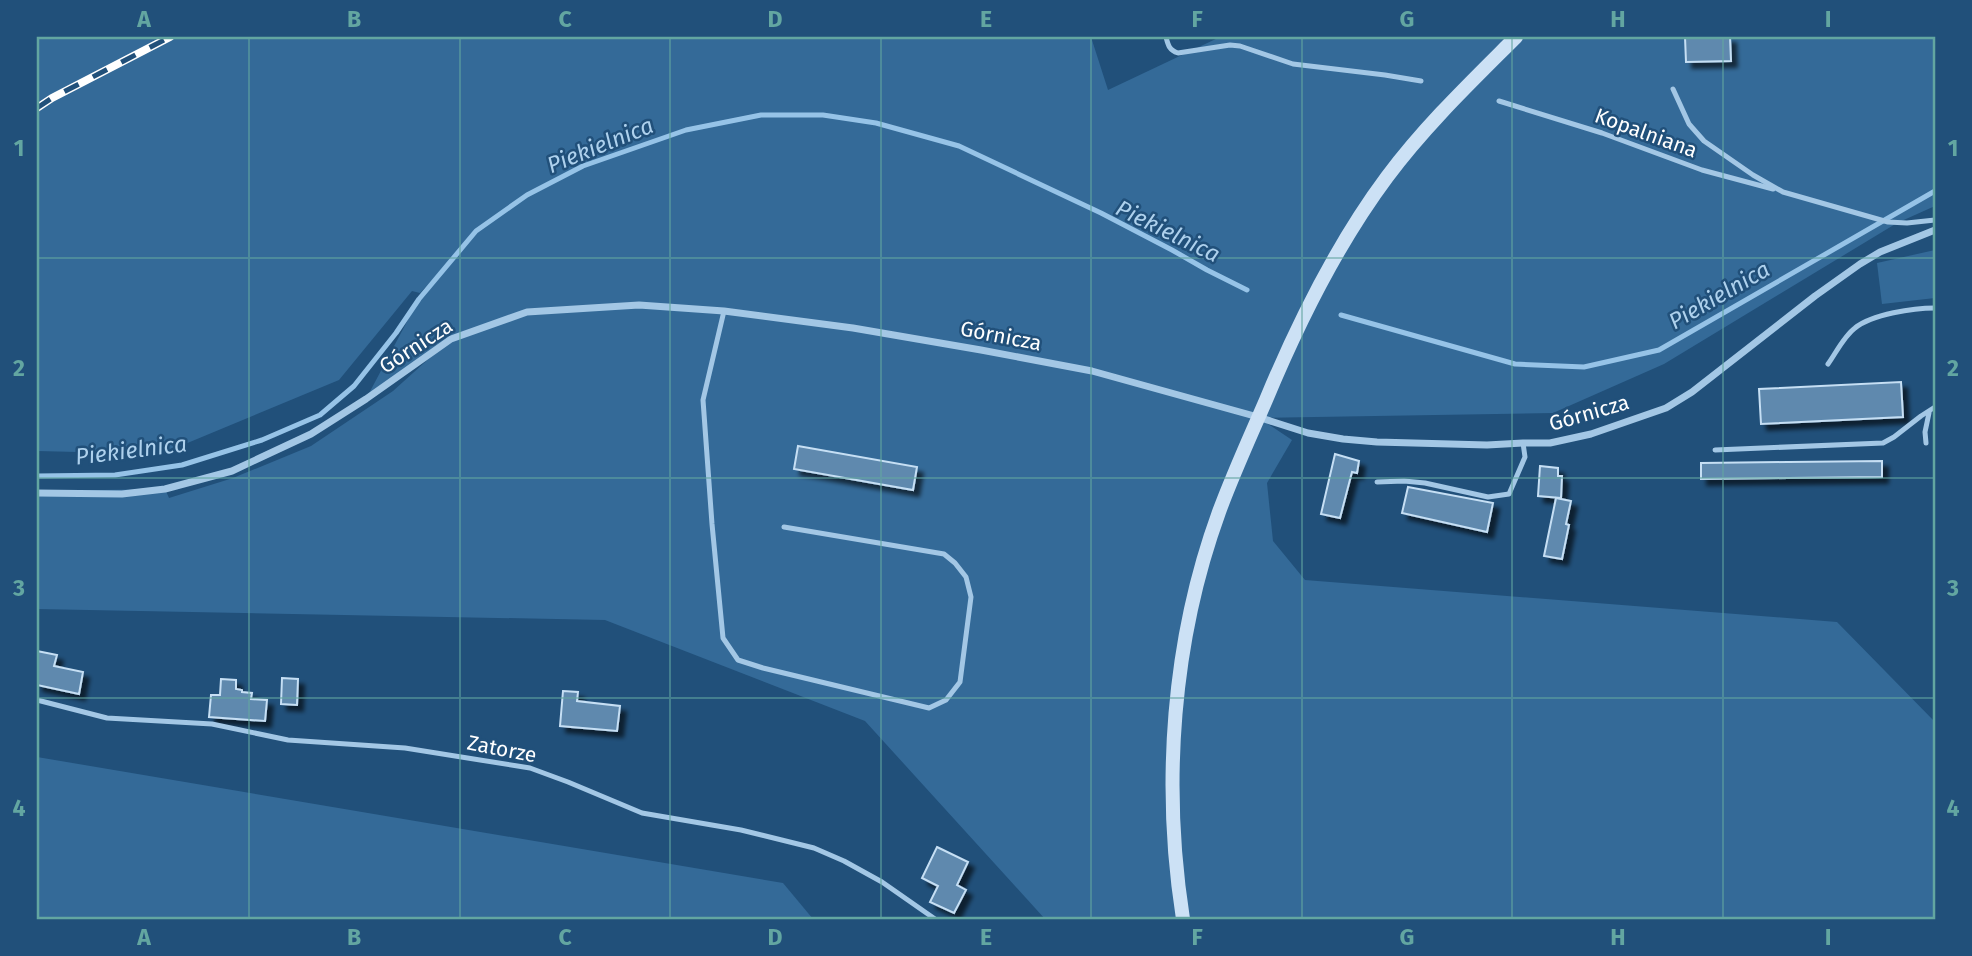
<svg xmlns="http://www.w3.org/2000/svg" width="1972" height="956" font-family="'Fira Sans',sans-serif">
<defs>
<filter id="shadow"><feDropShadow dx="6" dy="6" stdDeviation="2" flood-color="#0009"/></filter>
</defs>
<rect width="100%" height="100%" fill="#21507a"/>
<g fill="#346a98">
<path d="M37,37H1091L1108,90L1220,37H1935V206L1897,223L1664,364L1553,413L1259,418L1292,440L1267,483L1273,541L1305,580L1837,622L1935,722V919H1045L865,721L605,620L37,609V491L165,489L169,498L233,478L311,446L393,391L444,345L366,399L419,299L462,248L420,293L412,291L339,380L161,454L37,451Z"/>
<path d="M1935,250V298L1882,304L1877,263Z"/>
<path d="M37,757L783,883L813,919H37Z"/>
</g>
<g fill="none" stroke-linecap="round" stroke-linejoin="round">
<g stroke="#96c3e7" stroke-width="5">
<path d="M1341,315L1515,364L1584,367L1659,350L1935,191"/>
<path d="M37,476L115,475L182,465L262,440L320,415L354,386L396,333L419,299L476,231L527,195L583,166L686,130L761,115H823L876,123L959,146L1101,213L1172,250L1207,270L1247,290"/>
</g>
</g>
<g fill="#5e89ae" stroke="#c6dff4" stroke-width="2" filter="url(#shadow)">
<path d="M1685,37H1730L1731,61L1686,62Z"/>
<path d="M1901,382L1903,417L1761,424L1759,389Z"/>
<path d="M798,446L917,467L913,490L794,469Z"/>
<path d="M1335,454L1359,461L1357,473L1352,472L1340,518L1321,514Z"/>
<path d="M1882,461V477L1701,479V463Z"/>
<path d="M1540,466L1558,468V476H1562L1561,498L1538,496Z"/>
<path d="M1408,487L1493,503L1487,532L1402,513Z"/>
<path d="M1556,498L1571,501L1566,524L1569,525L1562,559L1544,556Z"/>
<path d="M37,651L57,655L54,666L83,672L79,694L37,685Z"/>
<path d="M282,678L298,679L297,705L281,704Z"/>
<path d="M221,679L236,680V689L242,690V692L252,693L251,699L267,700L265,721L209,717L211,695H220Z"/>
<path d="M563,691L578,692L577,701L620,706L617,731L560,726Z"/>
<path d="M937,847L968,862L957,885L966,890L954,913L930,902L938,886L922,878Z"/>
</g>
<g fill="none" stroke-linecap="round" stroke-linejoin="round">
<g stroke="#a3c7e5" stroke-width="5">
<path d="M1166,37C1168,45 1169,50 1178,53L1230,45L1240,46L1293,64L1385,75L1421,81"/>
<path d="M1673,89L1689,124L1704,141L1753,175L1783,192L1888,222L1907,223L1935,220"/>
<path d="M1499,101L1602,133L1702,170L1773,189"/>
<path d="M724,311L703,400L712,524L723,638L738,660L763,668L929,708L946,700L960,682L971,597L966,577L955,563L944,554L784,527"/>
<path d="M1828,364C1836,353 1844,336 1855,328C1872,314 1914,308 1935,308"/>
<path d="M1926,443L1925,432L1929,413"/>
<path d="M1715,450L1883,443L1894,437L1921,416L1935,407"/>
<path d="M1377,482L1404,481L1425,483L1488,497L1509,494L1525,457L1523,443"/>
<path d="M37,700L107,718L212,724L288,740L405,748L530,768L568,782L642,813L741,830L814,848L844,861L882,882L935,919"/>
</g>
<path stroke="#a3c7e5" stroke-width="7" d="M37,493L122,494L165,489L232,471L311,434L366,399L451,339L527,312L639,305L724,311L853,328L981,350L1092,371L1258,417L1308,433L1343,439L1377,442L1487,445L1523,443H1550L1591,434L1666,408L1692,392L1815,296L1860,264L1880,252L1935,230"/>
<path stroke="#cce1f5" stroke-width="14" d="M1183,919C1162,785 1172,641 1219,512C1233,474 1250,437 1266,400C1298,323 1337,244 1387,177C1425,126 1471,82 1516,37"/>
<defs>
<path id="rail" d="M37,108L52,98L170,37"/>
</defs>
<use href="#rail" stroke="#fff" stroke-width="8"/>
<use href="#rail" stroke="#21507a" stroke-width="5" stroke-dasharray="16" stroke-linecap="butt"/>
</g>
<path fill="none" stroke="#63a6a1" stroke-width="2" stroke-opacity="0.55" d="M249,37V919M460,37V919M670,37V919M881,37V919M1091,37V919M1302,37V919M1512,37V919M1723,37V919M37,258H1935M37,478H1935M37,698H1935"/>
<g text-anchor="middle" stroke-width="5" stroke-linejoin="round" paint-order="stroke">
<g font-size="21" fill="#fff" stroke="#21507a">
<text transform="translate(1646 133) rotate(20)" y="7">Kopalniana</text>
<text transform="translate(1001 336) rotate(11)" y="7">Górnicza</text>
<text transform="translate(416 346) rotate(-33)" y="7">Górnicza</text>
<text transform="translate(1589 413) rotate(-16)" y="7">Górnicza</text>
<text transform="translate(502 749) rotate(11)" y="7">Zatorze</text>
</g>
<g font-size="23" font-style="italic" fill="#aed1ed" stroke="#21507a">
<text transform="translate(600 145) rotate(-22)" y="8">Piekielnica</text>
<text transform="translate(1168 231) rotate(26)" y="8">Piekielnica</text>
<text transform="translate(1719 295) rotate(-30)" y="8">Piekielnica</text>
<text transform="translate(131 450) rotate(-7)" y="8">Piekielnica</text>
</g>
</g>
<rect width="1972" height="956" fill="none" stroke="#21507a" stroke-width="77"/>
<rect x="38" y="38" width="1896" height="880" fill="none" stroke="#63a6a1" stroke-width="2.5"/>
<g font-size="23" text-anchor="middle" font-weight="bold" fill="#63a6a1">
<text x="144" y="27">A</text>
<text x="354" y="27">B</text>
<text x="565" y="27">C</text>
<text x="775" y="27">D</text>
<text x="986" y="27">E</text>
<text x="1197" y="27">F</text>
<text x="1407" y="27">G</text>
<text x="1618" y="27">H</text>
<text x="1828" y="27">I</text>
<text x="19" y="156">1</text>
<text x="1953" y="156">1</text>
<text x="19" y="376">2</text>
<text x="1953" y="376">2</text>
<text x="19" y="596">3</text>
<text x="1953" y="596">3</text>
<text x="19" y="816">4</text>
<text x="1953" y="816">4</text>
<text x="144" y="945">A</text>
<text x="354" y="945">B</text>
<text x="565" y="945">C</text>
<text x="775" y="945">D</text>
<text x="986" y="945">E</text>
<text x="1197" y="945">F</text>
<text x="1407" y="945">G</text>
<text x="1618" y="945">H</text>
<text x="1828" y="945">I</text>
</g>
</svg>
